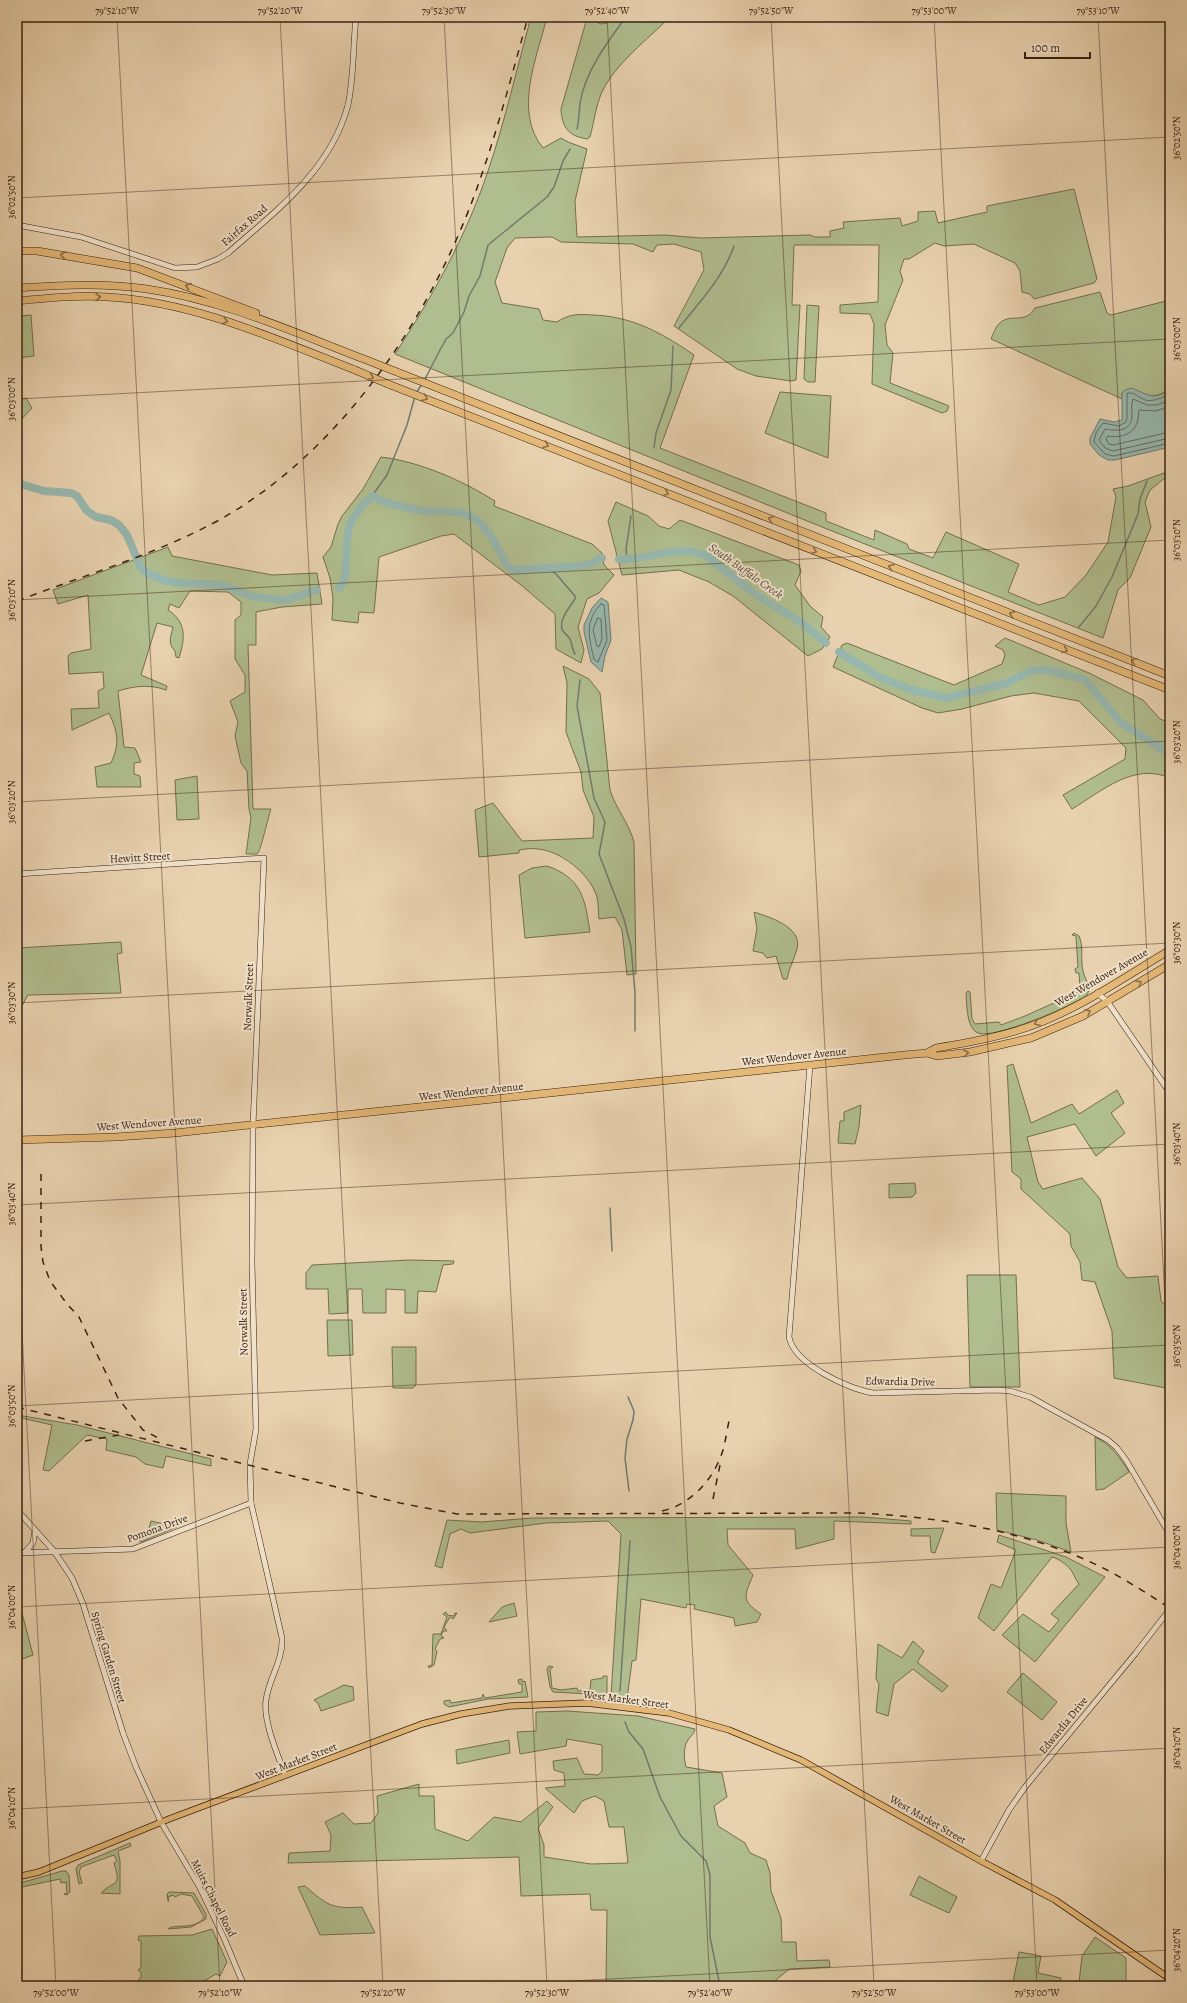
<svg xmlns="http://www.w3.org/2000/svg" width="1187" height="2003" font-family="Alegreya,serif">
<rect width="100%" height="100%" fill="#e8d1ae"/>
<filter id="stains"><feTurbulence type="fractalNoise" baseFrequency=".005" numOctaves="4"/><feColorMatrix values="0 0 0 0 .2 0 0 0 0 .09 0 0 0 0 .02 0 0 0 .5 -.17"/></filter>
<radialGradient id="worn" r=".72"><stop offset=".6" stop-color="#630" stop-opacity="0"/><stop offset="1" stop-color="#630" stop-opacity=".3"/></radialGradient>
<g fill="#b0bd8e" stroke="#746e4e">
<path d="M531,17H547C537,58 513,111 543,148L561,138L568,142L587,149L575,201L577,237L665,235L701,238L811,235L814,237H830V231L844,228L843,222L900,218L902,226L918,221V212L935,211L938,223L987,212V206L1074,189L1097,279L1094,283L1034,299L1030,294L1022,292L1020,271L1015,263L974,244L944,246L935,243L909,259H904L900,271L903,280L885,325L887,345L893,353L890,383L949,406L947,411L942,413L872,384L874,324L870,314L840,313V305L878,302L879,245H794L792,305H800L796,380L791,381L756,376L737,369L674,326L704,270L701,252L674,244L657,245L653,252L633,244L561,242L552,237L515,238L507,248L495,282L502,303L539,309L543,320L557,322C569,314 578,314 592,315C632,316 662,333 694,355L660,448L826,513V521L874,540L875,530L907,544L909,549L933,558L946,532L1019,564L1008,592L1039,605L1065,597L1086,575L1108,542L1116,497L1113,489L1128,486L1164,473L1166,477L1150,490L1145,502L1151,527L1130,578L1118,590L1103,638L822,527L395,354C432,297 466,237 488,171C505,121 517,68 531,17Z"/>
<path d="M611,17H670C648,39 615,64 602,92C596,105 594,122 590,137L587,139C569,136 562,128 561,109L587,18L601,24L607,23Z"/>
<path d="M1100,292L1107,313L1111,315L1170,300V388C1160,397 1149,398 1138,391L1122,393V399L991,339C993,334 995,329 998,325C1009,311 1025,326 1035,308Z"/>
<path d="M807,305L819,306L815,382H808L804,379Z"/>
<path d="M31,315L34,356L17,358V316Z"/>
<path d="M780,392L831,396L828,458L765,433Z"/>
<path d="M26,398L32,408L17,424V400Z"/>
<path d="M381,457C421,462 461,480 495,501L494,506L592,544L602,553L604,565L614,575L599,593L587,599L578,627L584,650L581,663L556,649L555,614L521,585L454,534L441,536L379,557L374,613L359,612L358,623L332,620L333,598L330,578L323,557L331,547L338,524L342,516L363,489Z"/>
<path d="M616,502L648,516L659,526L669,529L680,520L799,565L801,571L795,585L810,606L823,617L821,627L830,637L822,649L808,656L733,596L709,582L679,570L622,575L608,521Z"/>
<path d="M168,547L172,556L272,575L317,573L322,604L282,607L256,612V645H248L253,809H271C268,817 261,851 257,854H246L251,818L249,809L247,771L241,763L235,736L238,722L230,701L245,692V675L235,659V620L241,615V602L228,592L190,591L179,608L170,604L168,610C187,622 185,639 179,658L176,657L175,651C167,643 171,637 173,627L157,623L141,675L167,686L166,690C150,684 134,686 118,691L124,747L135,748L141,762L134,763V774L140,776L141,787H97L95,767L111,763C120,743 118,733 109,713L72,730L71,709L99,708L98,691L104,688L103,672L69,674L68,656L71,653L91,649L88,595L58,604L53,590Z"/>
<path d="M1005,638L1089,673L1143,700L1160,719L1170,723V778C1134,762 1102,791 1072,809L1063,795L1125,759L1126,748L1079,701L1034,693L1011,696L962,709L938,713L922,708L833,667L842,645L847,643L954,685L1002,664L1005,655L1003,650L995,646Z"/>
<path d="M563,666L589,679L600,693L610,790C616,809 629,823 634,842L636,974L627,975L622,930L615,917L599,919C598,911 599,902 596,894C588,873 561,851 538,849C531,848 525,849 519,850V853L479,857L475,810L493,803L522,841L593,838L594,817L583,790L581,772L566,732L567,683Z"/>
<path d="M197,776L199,819L177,820L175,780Z"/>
<path d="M547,866C582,878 585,899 590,932L525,938L519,875L532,868Z"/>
<path d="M754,912C769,917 803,927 797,949C794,960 789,968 787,979H783L776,956L767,958L763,953L753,951L757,928Z"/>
<path d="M1074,933L1079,936C1084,947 1080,959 1083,971C1085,980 1092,987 1087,995C1074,1006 991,1040 978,1033C966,1028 967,1004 966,993L968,991L970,992L972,1019L975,1024L999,1022L1001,1025L1025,1016L1078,992L1077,989L1080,988L1079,973H1076L1075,969L1078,967L1076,936L1072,935Z"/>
<path d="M121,942L122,953L117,954L121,993L28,995L19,1011L20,1051L17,1059V948Z"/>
<path d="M1013,1064L1031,1123L1072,1104L1079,1114L1117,1090L1124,1103L1111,1113L1125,1133L1096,1156L1075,1124L1027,1137L1038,1182L1043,1189L1082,1178L1100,1199L1118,1267L1127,1278L1158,1276L1161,1301L1170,1309V1383H1167L1166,1388L1114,1378L1112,1331L1095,1282L1082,1280L1080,1262L1071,1246L1070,1234L1021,1189V1179L1012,1172L1007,1066Z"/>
<path d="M861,1105L859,1127L855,1144L838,1143L840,1121H844V1112Z"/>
<path d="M915,1183L916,1193L912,1197L889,1198V1184Z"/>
<path d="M409,1260L454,1261L453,1264L443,1265L436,1292L418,1291L417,1313H405V1290L386,1289V1313H363L362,1289H348V1313L329,1314L328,1289H306V1273L312,1265Z"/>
<path d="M967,1275H1016L1020,1387H970Z"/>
<path d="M327,1320H352L353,1355L328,1356Z"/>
<path d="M392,1347H416V1385L413,1388H393Z"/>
<path d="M17,1415L77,1425L211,1459V1466L166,1456L163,1468L145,1464L136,1457L106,1450L107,1439L87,1435L49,1471L43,1470L52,1425L17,1417Z"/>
<path d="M1095,1437C1111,1445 1120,1457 1129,1472L1104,1489L1096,1490Z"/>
<path d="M996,1493L1066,1496V1523L1071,1552L1037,1540L997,1530Z"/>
<path d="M863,1517L911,1521V1524L834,1521V1539L796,1549L795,1529H727L728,1545L753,1575C745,1595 740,1600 761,1614L757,1622L735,1626L734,1618L694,1609L695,1605L687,1604L686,1608L641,1599L636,1660L632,1661L627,1699L611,1697L621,1534L608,1521L546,1523L470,1533L461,1529L450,1534L442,1568L435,1566L447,1520L481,1522L533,1518Z"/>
<path d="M151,1521L177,1527L141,1542L139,1541L142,1532H148Z"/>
<path d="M944,1528L935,1553L931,1552L930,1536H911V1529Z"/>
<path d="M999,1535L1066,1557L1105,1577L1035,1662L1002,1635L1023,1614L1049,1632L1059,1620L1051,1614L1079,1584C1075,1579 1074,1574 1071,1570C1067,1565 1058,1558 1052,1557L994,1631L978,1618L991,1584L1001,1588L1016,1550L997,1542Z"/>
<path d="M17,1594L33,1655L17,1661Z"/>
<path d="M514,1603L517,1616L489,1622L502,1607Z"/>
<path d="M446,1612L447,1615L454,1616L455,1613H457L453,1619L450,1617L444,1627L447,1631H443L441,1636L444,1638L440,1639L435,1649L437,1651L434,1665L429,1668L428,1666L432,1665L433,1634H441L447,1617L443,1614Z"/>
<path d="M913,1641L924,1651L918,1661V1663L948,1686L942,1692L913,1669L894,1684L888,1716L876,1712L879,1684L876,1679L878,1644L902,1658Z"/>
<path d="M549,1666L553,1667L550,1669L552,1688L561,1690L577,1688L578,1691L590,1690L591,1680L603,1678V1676H607V1695L553,1692L550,1687L547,1669Z"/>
<path d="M1023,1673L1057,1702L1042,1720L1007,1692Z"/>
<path d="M522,1679V1682L525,1681L528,1697L488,1699L449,1707L444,1704V1701L450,1700L451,1703L482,1698L483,1694L485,1698L522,1692V1684H519L518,1680Z"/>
<path d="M344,1685L353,1687L354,1700L321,1711L318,1703L314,1700Z"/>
<path d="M567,1711L638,1716L695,1729C694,1735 691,1735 688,1740C683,1747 684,1759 686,1767L722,1773L727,1797L714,1806L718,1826L745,1843L750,1853L766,1860L770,1873L771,1891L781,1918L782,1942H796L797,1961L829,1960L830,1967L789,1969L769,1986H606L607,1910H591L590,1894L521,1896L519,1857L288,1863L289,1853L330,1851L331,1835L325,1822L343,1813L354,1824L371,1823L378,1813L377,1796L419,1784V1796H434L435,1829L468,1841L494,1817L521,1822L547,1801L553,1807L538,1828L544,1845V1857L591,1864L628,1863L624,1827H609L604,1801L595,1796L582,1801L574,1813L545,1788L565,1786L564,1773L554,1770L553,1761L577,1758L584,1774L598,1775L602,1771V1745L567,1739L566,1746L520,1754L517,1732L536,1731V1712Z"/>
<path d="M509,1740L510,1753L457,1764L456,1750Z"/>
<path d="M130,1843L131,1846L118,1851L120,1861V1894L101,1893C114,1880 122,1888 114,1863L117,1861L114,1855L81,1867L79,1872L82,1883L79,1884L76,1869L78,1865Z"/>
<path d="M62,1871H66L69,1875L70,1892L67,1895L64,1894L67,1893L66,1882L61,1883L60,1879L17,1888V1884Z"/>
<path d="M919,1876L957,1897L949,1913L910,1895Z"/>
<path d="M305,1886C328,1906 332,1909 362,1907L375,1933L320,1935L298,1887Z"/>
<path d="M169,1892L194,1893L206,1914V1919L191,1927L168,1929C173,1923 196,1931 204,1917L192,1896L181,1894L175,1897L173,1895L168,1897L169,1901H168L167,1894Z"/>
<path d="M212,1929L227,1962L220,1976L216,1974L199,1984V1986H141V1982L138,1981L141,1977V1972L138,1970L141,1968V1941L138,1940L139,1936L192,1935Z"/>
<path d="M1095,1937L1126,1958V1986H1088L1079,1982L1082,1956Z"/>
<path d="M1019,1952L1041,1956L1038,1973L1061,1978L1060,1986H1038L1013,1982Z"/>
</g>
<g fill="#97b7ae" stroke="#717b6e">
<path d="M1131,388C1146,393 1155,403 1170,388V447L1115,460H1108L1099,455L1090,444V438L1100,419L1114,422L1122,420V393L1125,390Z"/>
<path d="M601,598L608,602L611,640L605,656L602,672L591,662L584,632V625L592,608Z"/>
</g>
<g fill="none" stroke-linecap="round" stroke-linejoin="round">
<g stroke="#686c5e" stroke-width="1">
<path d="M1170,393C1164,398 1152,402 1145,400C1138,397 1135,392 1127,393V417L1126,422L1119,426L1103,423L1096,433L1094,442L1105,454L1114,456L1170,443"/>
<path d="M1170,400L1157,405H1147L1133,399C1131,404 1132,410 1132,415C1132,432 1117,431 1105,429L1099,440L1105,448L1113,451L1170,438"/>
<path d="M1170,406L1156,411L1139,410C1138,413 1139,416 1138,419C1135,435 1121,438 1108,436L1106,439L1109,444L1113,445L1170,432"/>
<path d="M601,604L604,605L607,640L598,662L594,659C589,638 584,621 601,604Z"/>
<path d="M598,618L601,619L602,639L599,647L597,646L593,630Z"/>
</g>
<g stroke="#717b6e" stroke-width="1.5">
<path d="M577,129C579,120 579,113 580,104C584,73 608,41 626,17"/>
<path d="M679,328C700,301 723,278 734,246"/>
<path d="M424,381L440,350L446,339L453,333L464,312L469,296L480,276L488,245L547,197L554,187L563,161L570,149"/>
<path d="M416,393L422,384"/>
<path d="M654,448L656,433L671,390L673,346"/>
<path d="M372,496L387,475L407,425L415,396"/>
<path d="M627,560L626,549L631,516"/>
<path d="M547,567L556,574L575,596V599C570,607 559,619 562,629C563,633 568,635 570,639C572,644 572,649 575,654"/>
<path d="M1079,627L1096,606L1112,577L1138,514L1140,499L1147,481"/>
<path d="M580,680L577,706L594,798L605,822L599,854L624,919L631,947L635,992V1031"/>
<path d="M610,1208L612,1251"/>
<path d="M628,1397L634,1411L633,1420L627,1439L625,1458L629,1491"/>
<path d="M620,1691L630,1541"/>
<path d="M625,1722L629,1732L643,1749L660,1797L681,1836L706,1861L710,1875V1937L720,1986"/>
</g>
<g stroke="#97b7ae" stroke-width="8">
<path d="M17,483L44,491L71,493L77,496L87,511L96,517L111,520L119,525L127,535L141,568L147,573L163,580L180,583L222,585L254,597L285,600L317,590"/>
<path d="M619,559C648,561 678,543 706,556L758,596L802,623L826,643"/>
<path d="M339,588C350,579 344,544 349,528C353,515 362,505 372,496C387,505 407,508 425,511C442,513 459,508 475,519C491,531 499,551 508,567L514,570L581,566L592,563L602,558"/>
<path d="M839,652L881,678L912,690L946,698L1004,684L1034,670H1047L1068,675L1085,680L1121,723L1170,754"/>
</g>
<defs>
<g id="secondary">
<path d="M17,225L81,237L175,268L197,267L218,259L228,253C276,211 331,170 348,105C354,76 353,46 356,17"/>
<path d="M17,874L264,858L253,1126L252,1263L256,1429L250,1464L251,1503L282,1638C283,1661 269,1678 266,1700C263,1722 278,1755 285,1775"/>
<path d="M1097,993L1107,1001L1170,1093"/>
<path d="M810,1065L789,1337C794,1364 848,1389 873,1393L998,1390L1010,1391L1030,1397L1108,1440L1117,1448L1126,1460L1170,1535"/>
<path d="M17,1510L54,1551L72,1578L83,1604L123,1733L136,1767L161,1822L199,1886L224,1938L244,1986"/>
<path d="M25,1552L33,1543L35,1530"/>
<path d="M17,1553L133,1549L251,1503"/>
<path d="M981,1861L1009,1810L1025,1787L1135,1654L1170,1609"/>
</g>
<path id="primary" d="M17,1877L39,1872L169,1819L422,1724L461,1714L510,1706L587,1703L669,1713L729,1730L801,1760L981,1861L1055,1900L1170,1979"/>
<g id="highway">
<path d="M17,251H37L137,268L256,313"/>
<path d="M17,288C61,285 104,283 147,289C223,300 293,332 364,359"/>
<path d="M17,301C47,298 78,295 108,297C195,302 275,339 355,370"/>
<path d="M397,372L1170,676"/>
<path d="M388,384L1170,690"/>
<path d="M927,1053L936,1048C971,1042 1006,1036 1039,1023C1085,1005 1128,975 1170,950"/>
<path d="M17,1140L116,1137L175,1133L904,1055L927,1053L937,1056L970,1052L1031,1038L1083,1016L1170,964"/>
</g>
</defs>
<use href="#secondary" stroke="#38200f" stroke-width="6"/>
<use href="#primary" stroke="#38200f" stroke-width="7"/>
<use href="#highway" stroke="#38200f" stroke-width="8"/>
<use href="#secondary" stroke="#f0e1ca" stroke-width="5"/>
<use href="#primary" stroke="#e4b877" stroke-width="5.5"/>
<use href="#highway" stroke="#e4b877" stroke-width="7"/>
<g stroke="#38200f" stroke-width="1.5" stroke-dasharray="7 7" stroke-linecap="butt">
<path d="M17,601C85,575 157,554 221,519C339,452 426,324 473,199C495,140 511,78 528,17"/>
<path d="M41,1174V1247L43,1262L50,1281L67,1304L79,1317L118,1398L143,1430L162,1440"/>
<path d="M17,1407L400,1503L457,1514L858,1513C939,1517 1025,1530 1099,1566C1124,1578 1147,1594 1170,1608"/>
<path d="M85,1441L119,1435"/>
<path d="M713,1499L720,1465"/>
<path d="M662,1511C690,1505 713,1480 722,1453C726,1441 727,1428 730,1417"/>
</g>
<defs>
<g id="highway-bridge">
<path d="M364,359L397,372"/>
<path d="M355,370L388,384"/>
</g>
</defs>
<use href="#highway-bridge" stroke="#38200f" stroke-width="8" stroke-linecap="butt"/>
<use href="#highway-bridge" stroke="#e4b877" stroke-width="7"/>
</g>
<defs><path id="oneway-chevron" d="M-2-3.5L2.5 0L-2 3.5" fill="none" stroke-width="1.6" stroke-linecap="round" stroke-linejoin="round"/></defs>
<g stroke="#8e6c43">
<use href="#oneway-chevron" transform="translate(63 255) rotate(-170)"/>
<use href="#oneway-chevron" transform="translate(188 286) rotate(-160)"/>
<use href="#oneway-chevron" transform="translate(98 297)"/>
<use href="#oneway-chevron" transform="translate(225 321) rotate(17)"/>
<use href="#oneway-chevron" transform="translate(371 377) rotate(22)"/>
<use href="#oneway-chevron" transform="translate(425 398) rotate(21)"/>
<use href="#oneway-chevron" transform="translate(546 445) rotate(22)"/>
<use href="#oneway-chevron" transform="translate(666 493) rotate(21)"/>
<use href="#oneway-chevron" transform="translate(771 519) rotate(-158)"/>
<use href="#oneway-chevron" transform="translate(814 551) rotate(21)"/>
<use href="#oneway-chevron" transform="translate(891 567) rotate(-159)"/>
<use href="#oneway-chevron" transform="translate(1012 614) rotate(-159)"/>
<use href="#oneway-chevron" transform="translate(1065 650) rotate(21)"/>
<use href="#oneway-chevron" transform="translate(1134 661) rotate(-159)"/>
<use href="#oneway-chevron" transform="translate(1139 983) rotate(-30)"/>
<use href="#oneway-chevron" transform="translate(1088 1012) rotate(-30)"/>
<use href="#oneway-chevron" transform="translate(1037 1023) rotate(159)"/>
<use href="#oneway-chevron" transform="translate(966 1053) rotate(-7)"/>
</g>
<path fill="none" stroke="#38200f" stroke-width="1" stroke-opacity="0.45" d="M117,17L220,1986M280,17L383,1986M444,17L547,1986M607,17L710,1986M771,17L874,1986M934,17L1037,1986M1098,17L1170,1397M17,198L1170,137M17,399L1170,339M17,600L1170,540M17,802L1170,741M17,1003L1170,943M17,1205L1170,1144M17,1235L56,1986M17,1406L1170,1345M17,1607L1170,1547M17,1809L1170,1748M474,1986L1170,1950"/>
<g text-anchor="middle" stroke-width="4" stroke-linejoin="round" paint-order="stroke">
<g font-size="11" fill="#38200f" stroke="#f0e1ca">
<text transform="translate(244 225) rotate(-41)" y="4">Fairfax Road</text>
<text transform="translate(140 857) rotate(-3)" y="4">Hewitt Street</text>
<text transform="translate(1101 977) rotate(-30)" y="4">West Wendover Avenue</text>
<text transform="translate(248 997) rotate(-88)" y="4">Norwalk Street</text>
<text transform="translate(794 1056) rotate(-6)" y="4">West Wendover Avenue</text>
<text transform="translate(471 1091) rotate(-6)" y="4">West Wendover Avenue</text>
<text transform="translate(149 1123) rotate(-4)" y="4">West Wendover Avenue</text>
<text transform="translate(243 1322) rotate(-91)" y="4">Norwalk Street</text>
<text transform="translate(900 1381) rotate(1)" y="4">Edwardia Drive</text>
<text transform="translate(157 1528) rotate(-20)" y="4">Pomona Drive</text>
<text transform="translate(109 1657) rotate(73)" y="4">Spring Garden Street</text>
<text transform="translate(626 1699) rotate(7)" y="4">West Market Street</text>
<text transform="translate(1063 1725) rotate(-51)" y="4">Edwardia Drive</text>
<text transform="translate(296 1761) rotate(-21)" y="4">West Market Street</text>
<text transform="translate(928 1819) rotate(30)" y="4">West Market Street</text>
<text transform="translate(214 1898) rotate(63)" y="4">Muirs Chapel Road</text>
</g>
<g font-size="12" font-style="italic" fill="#544d3f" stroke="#f0e1ca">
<text transform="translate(746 571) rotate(35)" y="4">South Buffalo Creek</text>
</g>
</g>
<rect width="1187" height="2003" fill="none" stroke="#e8d1ae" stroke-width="44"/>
<path d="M1025 52v6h65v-6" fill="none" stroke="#38200f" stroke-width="2"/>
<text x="1031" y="52" font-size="12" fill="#38200f" stroke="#f0e1ca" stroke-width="3" paint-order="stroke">100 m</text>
<rect x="22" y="22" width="1143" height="1959" fill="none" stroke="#38200f" stroke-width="1.5"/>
<g font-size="10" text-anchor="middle" fill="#38200f">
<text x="117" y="14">79°52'10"W</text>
<text x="280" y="14">79°52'20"W</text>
<text x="444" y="14">79°52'30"W</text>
<text x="607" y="14">79°52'40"W</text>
<text x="771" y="14">79°52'50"W</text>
<text x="934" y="14">79°53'00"W</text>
<text x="1098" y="14">79°53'10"W</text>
<text transform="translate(1176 138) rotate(-90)" y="4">36°02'50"N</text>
<text transform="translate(11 197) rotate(-90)" y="4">36°02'50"N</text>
<text transform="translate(1176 339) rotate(-90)" y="4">36°03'00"N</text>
<text transform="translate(11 399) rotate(-90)" y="4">36°03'00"N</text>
<text transform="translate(1176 540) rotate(-90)" y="4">36°03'10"N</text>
<text transform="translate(11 600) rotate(-90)" y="4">36°03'10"N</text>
<text transform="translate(1176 742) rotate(-90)" y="4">36°03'20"N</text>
<text transform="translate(11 802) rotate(-90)" y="4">36°03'20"N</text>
<text transform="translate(1176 943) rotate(-90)" y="4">36°03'30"N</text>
<text transform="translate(11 1003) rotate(-90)" y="4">36°03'30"N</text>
<text transform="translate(1176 1144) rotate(-90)" y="4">36°03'40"N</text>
<text transform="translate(11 1204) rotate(-90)" y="4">36°03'40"N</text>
<text transform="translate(1176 1346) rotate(-90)" y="4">36°03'50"N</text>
<text transform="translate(11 1406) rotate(-90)" y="4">36°03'50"N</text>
<text transform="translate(1176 1547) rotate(-90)" y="4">36°04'00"N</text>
<text transform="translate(11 1607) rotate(-90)" y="4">36°04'00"N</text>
<text transform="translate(1176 1748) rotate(-90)" y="4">36°04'10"N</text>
<text transform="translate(11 1808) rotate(-90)" y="4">36°04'10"N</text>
<text transform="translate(1176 1950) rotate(-90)" y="4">36°04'20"N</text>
<text x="56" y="1996">79°52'00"W</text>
<text x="220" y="1996">79°52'10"W</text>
<text x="383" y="1996">79°52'20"W</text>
<text x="547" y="1996">79°52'30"W</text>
<text x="710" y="1996">79°52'40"W</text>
<text x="874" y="1996">79°52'50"W</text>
<text x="1037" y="1996">79°53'00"W</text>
</g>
<rect width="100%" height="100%" filter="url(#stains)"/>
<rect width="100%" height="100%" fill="url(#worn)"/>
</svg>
